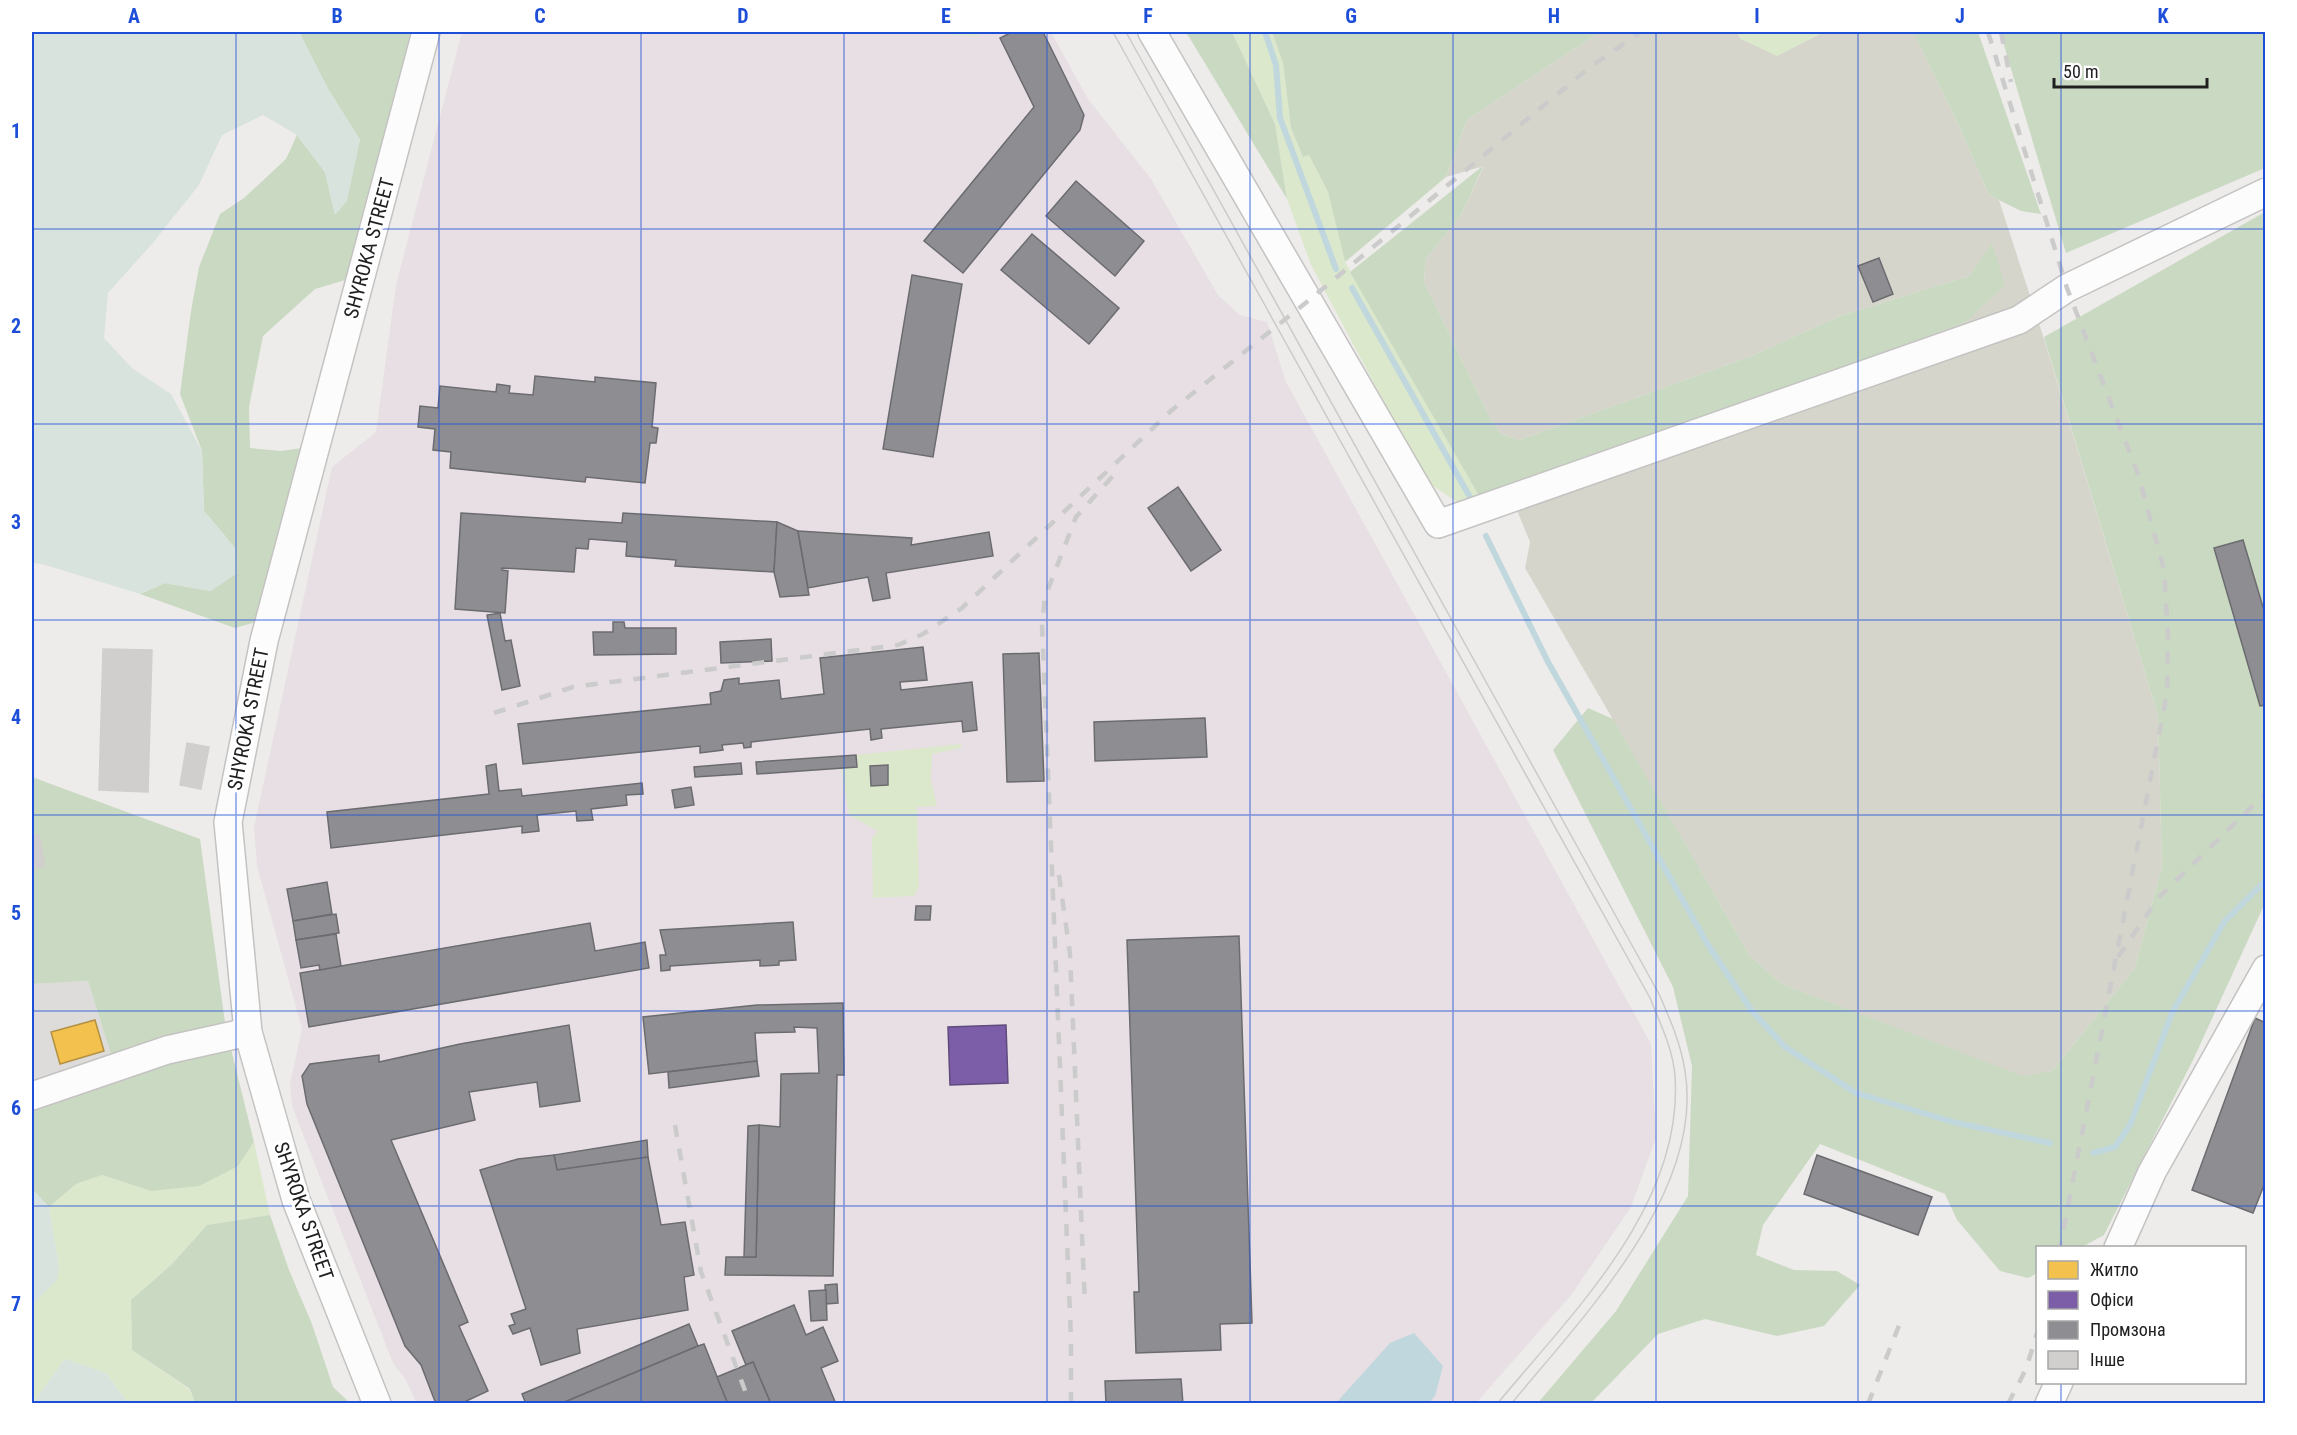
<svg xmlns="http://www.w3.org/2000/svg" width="2297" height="1435" font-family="'Roboto Condensed',sans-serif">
<rect width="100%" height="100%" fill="#eeecea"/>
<path fill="#dddcdb" d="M88,981L112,1058L32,1084V984Z"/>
<path fill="#e7dfe3" d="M462,32H903L978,36L977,32H1051L1088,99L1151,179L1218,295L1240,315L1267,322L1286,382L1651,1044L1656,1138L1631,1207L1572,1294L1476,1403H416L406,1380L393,1363L292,1106L290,1084L302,1029L257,866L254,827L332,467L376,432L396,285Z"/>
<path fill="#d6d5cc" d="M1600,32H1737L1741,39L1777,55L1824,32H1913L1954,115L1989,195L1999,200L2046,345L2158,716L2162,866L2135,968L2052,1071L2023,1077L1782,984L1750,956L1525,568L1530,542L1509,491L1966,322L1992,244L1969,276L1840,316L1754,355L1519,440L1501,434L1488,414L1424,282L1426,259L1461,215L1484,166L1446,177L1467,120Z"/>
<g fill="#dbe8cc">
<path d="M903,32H977L978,36Z"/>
<path d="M1232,32H1272L1283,63L1291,128L1303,157L1309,155L1328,192L1345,262L1482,501L1461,505L1426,481L1311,265L1287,199L1275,124Z"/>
<path d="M1737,32H1824L1777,56L1741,39Z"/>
<path d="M961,744V748L932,754L931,779L937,806L917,807L919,887L914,896L873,898L872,838L878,831L849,815L841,768L856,766V755Z"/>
<path d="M254,1142L270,1215L207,1225L171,1265L131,1300L132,1350L190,1390L195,1403H128L106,1373L65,1359L32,1404V1302H36L59,1268L49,1207L76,1184L102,1175L151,1191L238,1166Z"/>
</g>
<g fill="#cad9c2">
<path d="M299,32H418L352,278L315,289L263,336L249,407L250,448L281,451L309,447L256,622L235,628L140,594L165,583L211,591L235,548L204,511L202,451L180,394L191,311L199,267L220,214L244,198L286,159L297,135L325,172L335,214L360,140L328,89Z"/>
<path d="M1186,32H1232L1275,124L1287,199Z"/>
<path d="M1272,32H1600L1467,120L1446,177L1345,262L1328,192L1309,155L1303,157L1291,128L1283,63Z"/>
<path d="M1913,32H1978L2041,214L2021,211L1989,195L1954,115Z"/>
<path d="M2000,32H2265V168L2066,253Z"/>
<path d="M1484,165L1461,215L1426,259L1424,282L1488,414L1501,434L1519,440L1754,355L1840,316L1969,276L1992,243L2005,285L1966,322L1482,501L1350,272Z"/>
<path d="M2265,212V903L2194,1058L2104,1235L2082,1247L2038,1248L2037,1273L2028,1278L2000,1271L1957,1220L1945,1194L1820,1144L1763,1225L1756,1255L1794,1270L1837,1271L1860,1285L1824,1326L1777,1336L1705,1319L1658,1334L1591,1403L1537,1404L1616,1311L1688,1196L1692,1066L1673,987L1553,750L1588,708L1613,719L1750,956L1782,984L2023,1076L2052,1071L2135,968L2162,866L2158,716L2044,337Z"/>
<path d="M32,777L200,839L226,1030L112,1058L88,981L32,984Z"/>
<path d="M231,1049L254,1142L238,1166L199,1186L151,1191L102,1175L76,1184L49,1207L32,1189V1101L166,1054Z"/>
<path d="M270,1215L289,1270L312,1324L333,1387L350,1403H195L190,1389L132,1350L131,1300L171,1265L207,1225Z"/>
</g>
<g fill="#d9e3dd">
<path d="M32,32H299L328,89L360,140L347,201L335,215L325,172L297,135L263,115L222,135L199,185L152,244L108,293L104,338L132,368L171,394L202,451L204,511L235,548L236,574L211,591L165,583L140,594L42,564L32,563Z"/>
<path d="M32,1189L49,1207L59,1268L57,1280L36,1302H32Z"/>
<path d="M65,1359L106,1373L128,1403H33Z"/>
</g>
<path fill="#c0d7dd" d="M1414,1333L1443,1366L1435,1396L1429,1403H1336L1390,1343Z"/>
<path fill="#f2c14e" stroke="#b39140" stroke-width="1.5" d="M95,1020L104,1051L60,1064L51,1032Z"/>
<path fill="#7b5ea7" stroke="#604b7e" stroke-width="1.5" d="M1006,1025L1008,1083L950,1085L948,1027Z"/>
<g fill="#8d8d92" stroke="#6c6c70" stroke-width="1.5">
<path d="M1012,32H1043L1084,115L1080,130L963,273L924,241L1034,107L1000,38Z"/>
<path d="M1076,181L1144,241L1115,276L1046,216Z"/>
<path d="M1032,234L1119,308L1089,344L1001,270Z"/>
<path d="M1879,258L1893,294L1873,302L1858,266Z"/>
<path d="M912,275L962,284L933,457L883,449Z"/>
<path d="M535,376L595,382V377L656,383L652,427L658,428L656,443H650L645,483L586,477L585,482L450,468L451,452L433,450L435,429L418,427L420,406L438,408L440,386L496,392L497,384L510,386L509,393L533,395Z"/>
<path d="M1178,487L1221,550L1191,571L1148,508Z"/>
<path d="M461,513L622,523L623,513L777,522L774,572L675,566L676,560L626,556L627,542L589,539L588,549L576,548L574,572L502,568V570L508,571L505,613L455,609Z"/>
<path d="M777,522L798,531L809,595L780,597L774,572Z"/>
<path d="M798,531L912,538L911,545L989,532L993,556L886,573L890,598L873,601L868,577L808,588Z"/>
<path d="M2243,540L2266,617V705L2260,706L2214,548Z"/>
<path d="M500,613L505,641L511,640L520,686L502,690L487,615Z"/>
<path d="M613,622H624L625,628H676V654L594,655L593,632H613Z"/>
<path d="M771,639L772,661L721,663L720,642Z"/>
<path d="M923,647L927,680L900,682L901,690L972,682L977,730L963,732L962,721L881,729L882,738L871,740L870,729L751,742V747L744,748L743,743L722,745L723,750L700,753V746L523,764L518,724L711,704L710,693L721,691L724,680L739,678V684L779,680L781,699L824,694L820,658Z"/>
<path d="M1039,653L1044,781L1007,782L1003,654Z"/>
<path d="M1205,718L1207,757L1095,761L1094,722Z"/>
<path d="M856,755L857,767L757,774L756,762Z"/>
<path d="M741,763L742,774L695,777L694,767Z"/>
<path d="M496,764L499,791L521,789L522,796L642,783L643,794L626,795L627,805L591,809L593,820L577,821L576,811L537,815L539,831L522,833V826L331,848L327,812L489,794L486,766Z"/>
<path d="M888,765V785L871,786L870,766Z"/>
<path d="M691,787L694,805L675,808L672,790Z"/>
<path d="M327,882L332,914L293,921L287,889Z"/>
<path d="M916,906H931L930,920H915Z"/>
<path d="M336,914L339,933L296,940L293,921Z"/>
<path d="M793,922L796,960L779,961V965L760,966V960L670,966V970L661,971L660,955H666L660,930Z"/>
<path d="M590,923L595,951L645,942L649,968L309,1027L300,973Z"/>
<path d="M336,934L341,966L320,970L319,965L301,968L296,940Z"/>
<path d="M1239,936L1252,1323L1220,1324L1221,1350L1136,1353L1134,1292H1139L1127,940Z"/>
<path d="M843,1003L844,1075H837L833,1276L725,1275L726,1257H756L759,1125L780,1127L781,1074L819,1073L817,1028L794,1027L795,1032L755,1033L757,1061L649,1074L643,1017L757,1005Z"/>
<path d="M2255,1018L2266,1023V1180L2253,1213L2192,1190Z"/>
<path d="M569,1025L580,1101L540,1107L537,1082L469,1092L475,1120L391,1140L468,1322L459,1326L488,1391L460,1404H436L421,1365L405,1346L307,1104L302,1076L310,1064L379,1055V1062L460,1044Z"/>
<path d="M757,1061L759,1076L669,1088L668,1072Z"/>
<path d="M759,1125L756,1257H744L748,1126Z"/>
<path d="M647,1140L648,1157L557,1170L554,1155Z"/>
<path d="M554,1155L557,1170L648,1157L661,1225L685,1222L694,1275L684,1277L688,1310L577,1329L580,1353L541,1365L530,1328L513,1334L509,1326L515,1324L511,1314L526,1309L480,1170L518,1159Z"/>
<path d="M1817,1155L1932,1197L1918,1235L1804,1194Z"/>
<path d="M837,1284L838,1303L826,1304L825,1285Z"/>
<path d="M826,1290L827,1320L811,1321L809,1291Z"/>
<path d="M794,1305L806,1335L823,1327L838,1361L821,1368L836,1404H771L753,1362L746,1365L732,1331Z"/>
<path d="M689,1324L698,1346L560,1404H526L522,1394Z"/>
<path d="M704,1344L728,1404H560L698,1346Z"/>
<path d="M753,1362L771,1404H728L717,1377Z"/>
<path d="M1181,1379L1183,1404H1106L1105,1381Z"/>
</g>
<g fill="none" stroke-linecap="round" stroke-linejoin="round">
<g stroke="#c0d7dd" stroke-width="6">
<path d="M1265,32L1276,65L1280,118L1336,269"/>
<path d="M1352,288L1471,499"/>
<path d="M1486,536L1548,662L1708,945L1752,1011L1785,1047L1856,1093L1953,1122L2050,1143"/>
<path d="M2093,1153L2115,1147L2130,1125L2172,1013L2224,922L2266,880"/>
</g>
</g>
<g fill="#d1cfcd" stroke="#d1cecc" stroke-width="1.5">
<path d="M103,649L152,650L148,792L99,790Z"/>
<path d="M187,743L209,747L201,789L180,785Z"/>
<path d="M39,835L45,866L32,869V837Z"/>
</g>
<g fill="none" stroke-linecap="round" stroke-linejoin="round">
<defs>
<g id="minor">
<path d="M1152,32L1438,524L2019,320L2067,288L2266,192"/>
<path d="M32,1096L167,1050L248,1032"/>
<path d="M2118,1248L2152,1172L2266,969"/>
<path d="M377,1404L296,1200L248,1032L228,822L264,641L426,32"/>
<path d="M2049,1404L2059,1382"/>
</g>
</defs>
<use href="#minor" stroke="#c4c3c2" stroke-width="30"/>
<use href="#minor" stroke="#fcfcfc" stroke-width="27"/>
<g stroke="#cbcbcb" stroke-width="1.5">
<path d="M1113,32L1650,998C1660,1023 1673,1049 1675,1076C1684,1205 1573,1312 1497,1404"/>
<path d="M1126,32L1659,994C1670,1019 1681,1044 1685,1071C1705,1192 1582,1318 1511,1404"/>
</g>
<g stroke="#cbcbcb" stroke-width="4.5" stroke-dasharray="12 12" stroke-linecap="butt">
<path d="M1988,32L2067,288L2139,477L2164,570L2168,635L2167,693L2060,1248"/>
<path d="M2001,32L2011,82"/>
<path d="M494,713L573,687L898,645L923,634L962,608L1172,410L1308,301L1589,68L1641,32"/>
<path d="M1059,875L1070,954L1085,1306"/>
<path d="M2118,957L2159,897L2266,793"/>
<path d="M675,1125L701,1272L750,1404"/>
<path d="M1071,1404V1339L1042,624L1045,597L1076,517L1120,468"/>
<path d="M1868,1404L1900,1323"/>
<path d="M2008,1404L2026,1369L2038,1330"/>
</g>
</g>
<path fill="none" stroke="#1d4ed8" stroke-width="1.5" stroke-opacity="0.55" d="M236,32V1404M439,32V1404M641,32V1404M844,32V1404M1047,32V1404M1250,32V1404M1453,32V1404M1656,32V1404M1858,32V1404M2061,32V1248M32,229H2266M32,424H2266M32,620H2266M32,815H2266M32,1011H2266M32,1206H2266M2061,1382V1404"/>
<g text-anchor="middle" stroke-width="6" stroke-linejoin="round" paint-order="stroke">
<g font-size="20" fill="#202020" stroke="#fff">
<text transform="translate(369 248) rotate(-75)" y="7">SHYROKA STREET</text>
<text transform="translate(248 719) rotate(-79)" y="7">SHYROKA STREET</text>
<text transform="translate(304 1211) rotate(71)" y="7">SHYROKA STREET</text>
</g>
</g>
<rect width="2297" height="1435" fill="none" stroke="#ffffff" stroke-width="66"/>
<rect x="2036" y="1246" width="210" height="138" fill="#ffffff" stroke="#a6a6a6" stroke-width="1.5"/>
<rect x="2048" y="1261" width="30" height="18" fill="#f2c14e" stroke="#a6a6a6" stroke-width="1.5"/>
<text x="2090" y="1276" font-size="18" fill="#202020">Житло</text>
<rect x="2048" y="1291" width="30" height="18" fill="#7b5ea7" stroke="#a6a6a6" stroke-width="1.5"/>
<text x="2090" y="1306" font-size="18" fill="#202020">Офіси</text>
<rect x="2048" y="1321" width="30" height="18" fill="#8d8d92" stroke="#a6a6a6" stroke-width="1.5"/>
<text x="2090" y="1336" font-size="18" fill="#202020">Промзона</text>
<rect x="2048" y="1351" width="30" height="18" fill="#d1cfcd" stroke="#a6a6a6" stroke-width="1.5"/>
<text x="2090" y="1366" font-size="18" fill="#202020">Інше</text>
<path d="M2054 78v9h153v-9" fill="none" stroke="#202020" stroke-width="3"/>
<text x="2063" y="78" font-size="18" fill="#202020" stroke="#ffffff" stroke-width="4.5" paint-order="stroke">50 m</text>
<rect x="33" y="33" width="2231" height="1369" fill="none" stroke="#1d4ed8" stroke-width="2"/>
<g font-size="20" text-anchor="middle" font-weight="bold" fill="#1d4ed8">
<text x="134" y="23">A</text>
<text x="337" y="23">B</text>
<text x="540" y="23">C</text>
<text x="743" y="23">D</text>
<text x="946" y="23">E</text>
<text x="1148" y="23">F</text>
<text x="1351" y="23">G</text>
<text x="1554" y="23">H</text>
<text x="1757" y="23">I</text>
<text x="1960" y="23">J</text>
<text x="2163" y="23">K</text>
<text x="16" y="138">1</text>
<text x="16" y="333">2</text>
<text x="16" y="529">3</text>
<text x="16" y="724">4</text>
<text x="16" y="920">5</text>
<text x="16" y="1115">6</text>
<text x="16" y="1311">7</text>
</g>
</svg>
